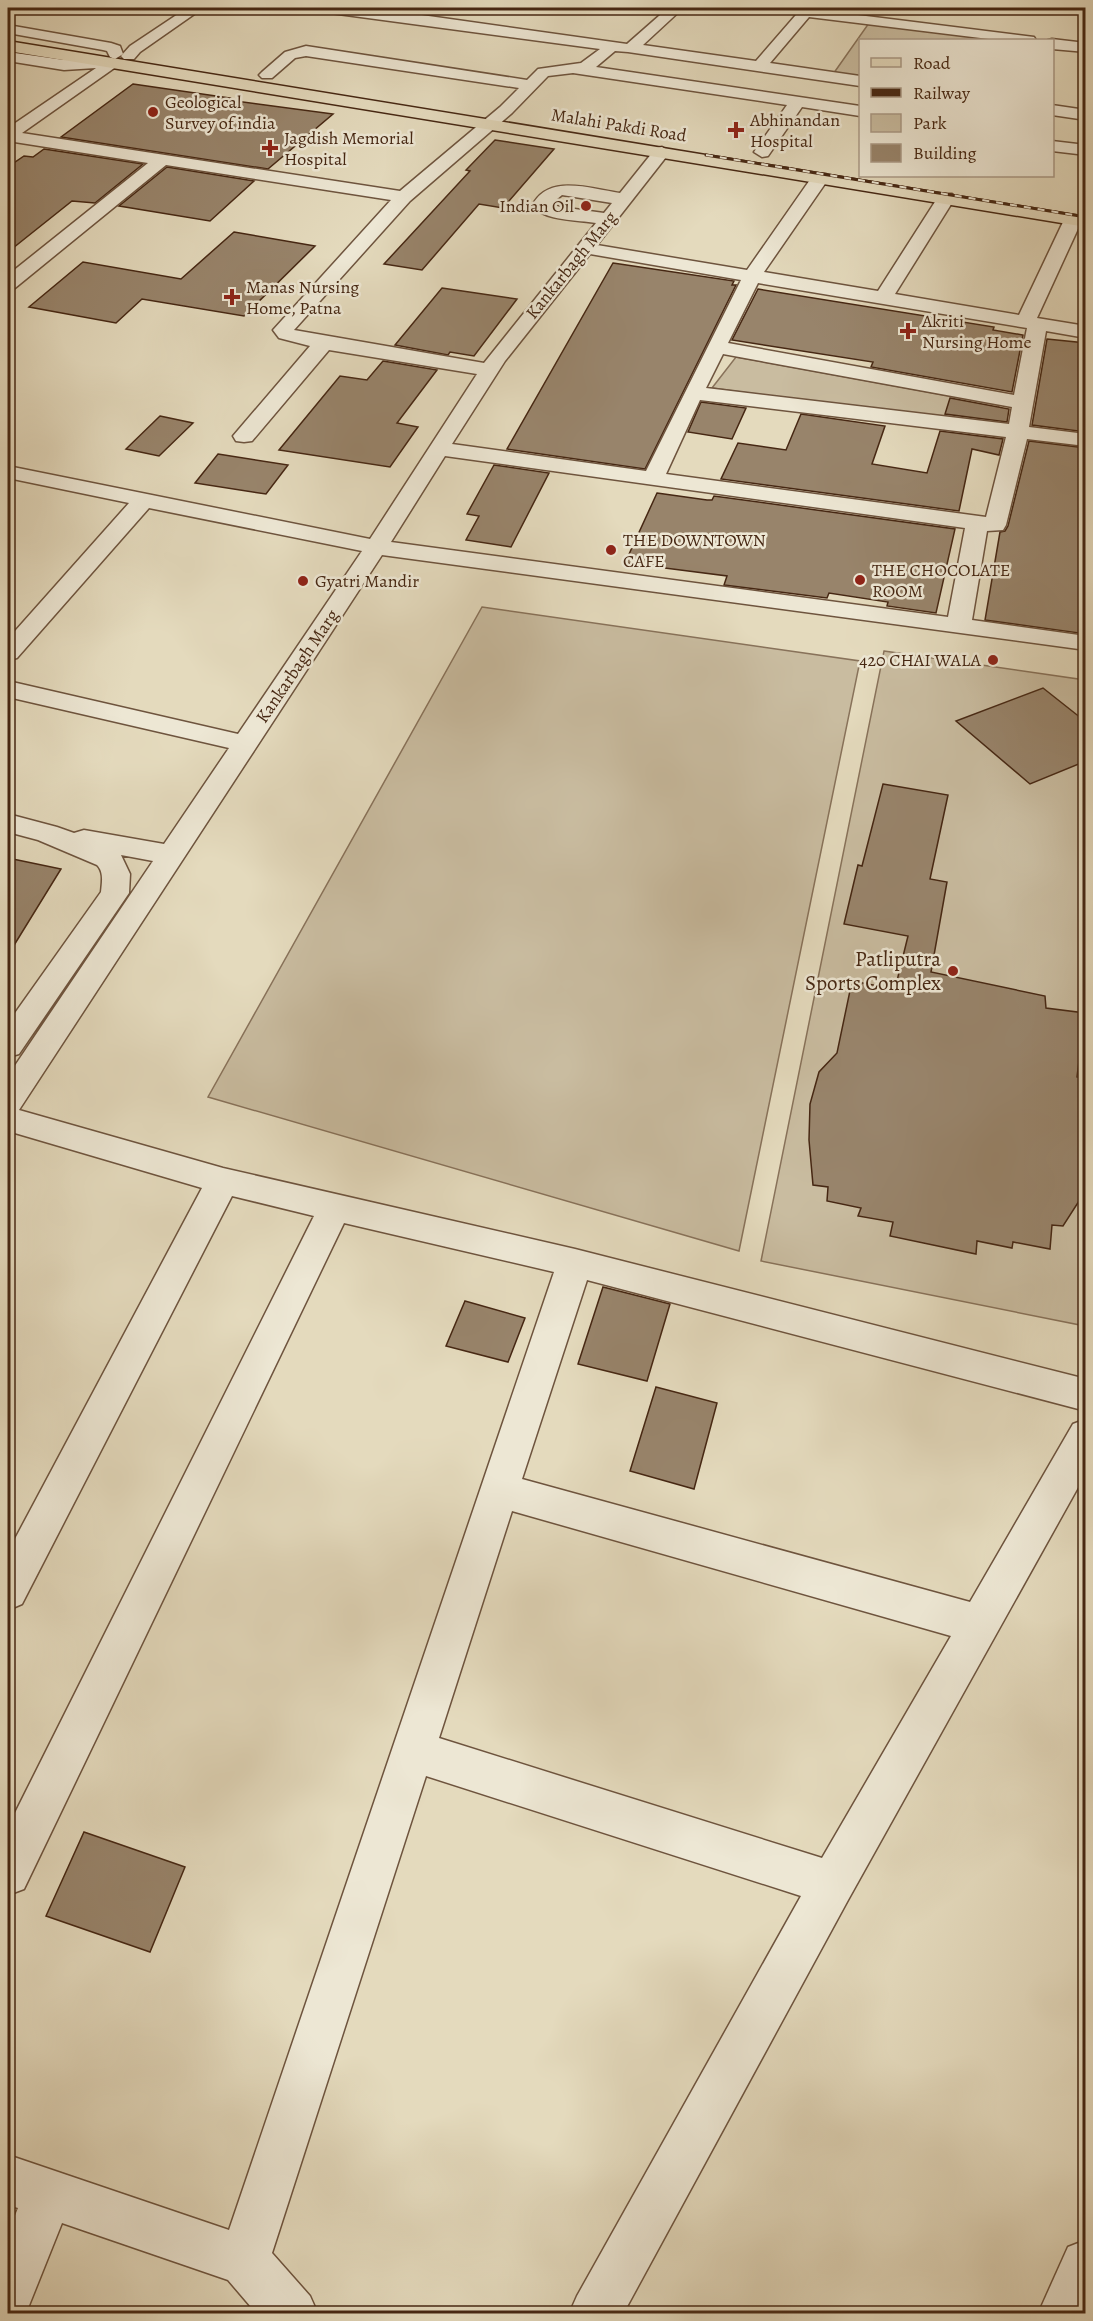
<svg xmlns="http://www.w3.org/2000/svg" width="1093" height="2321" font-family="Alegreya,serif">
<rect width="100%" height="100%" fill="#e4dabd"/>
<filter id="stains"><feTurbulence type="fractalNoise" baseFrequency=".00333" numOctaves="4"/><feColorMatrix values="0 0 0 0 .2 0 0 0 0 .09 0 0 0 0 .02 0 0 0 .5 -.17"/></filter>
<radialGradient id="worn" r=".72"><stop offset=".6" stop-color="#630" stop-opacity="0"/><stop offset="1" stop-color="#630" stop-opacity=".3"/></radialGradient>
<g fill="#c9bca0" stroke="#88725a" stroke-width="1.5">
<path d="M869,23L1001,40H860V81L831,77Z"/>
<path d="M736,357L999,405L997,426L712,388Z"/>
<path d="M482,607L860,661L739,1251L208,1097Z"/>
<path d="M884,651L1085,680V1326L761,1261Z"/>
</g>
<g fill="#98846b" stroke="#462713" stroke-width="1.5">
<path d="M133,84L230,98L228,100L333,114L268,169L61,137Z"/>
<path d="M495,140L554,149L503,208L479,204L422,270L384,264L470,171L466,170Z"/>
<path d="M44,149L143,164L95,203L72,201L8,252V167L24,156L33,157Z"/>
<path d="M167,167L254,181L210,221L119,206Z"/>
<path d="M234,232L315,246L244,316L142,299L116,323L29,307L83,262L181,279Z"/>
<path d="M613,263L734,281L732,285H736L645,469L507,449Z"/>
<path d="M442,288L517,299L474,356L450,352L448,355L395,345Z"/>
<path d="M758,289L994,327L993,330L1023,335L1012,392L871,367L873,362L732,340Z"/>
<path d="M1047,339L1086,343V432L1032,425Z"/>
<path d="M383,361L437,370L397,423L418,427L390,467L279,450L340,376L367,380Z"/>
<path d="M950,398L1009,409L1007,422L945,414Z"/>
<path d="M701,402L746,408L732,439L688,432Z"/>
<path d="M801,414L885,426L872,464L927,473L940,431L1003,439L999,455L972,449L959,511L721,479L738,443L786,450Z"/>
<path d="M160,416L193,423L159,456L126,449Z"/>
<path d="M1029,441L1086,448V634L985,620L1000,532L1005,531L1008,526Z"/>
<path d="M218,454L288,465L266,494L195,483Z"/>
<path d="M494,465L549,473L511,547L466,540L479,516L467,514Z"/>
<path d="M657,493L707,500H712L714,496L955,529L936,613L887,606L888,602L829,593L827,598L724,585L727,576L625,563Z"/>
<path d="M1043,688L1086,722V761L1030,784L956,721Z"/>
<path d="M883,784L948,795L930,879L947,882L931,972L1045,996L1046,1008L1085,1013L1077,1077L1086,1079V1174L1081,1198L1063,1226L1052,1225L1050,1249L1013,1242L1012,1248L977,1241L976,1254L890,1236L893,1222L858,1216L861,1208L827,1201L828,1187L813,1185L809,1140L810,1104L819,1072L837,1053L852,981L895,989L908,936L844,924L858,865L862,866Z"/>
<path d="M8,858L61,869L8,955Z"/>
<path d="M603,1287L670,1304L647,1381L578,1364Z"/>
<path d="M465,1301L525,1318L508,1362L446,1346Z"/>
<path d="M656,1387L717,1403L694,1489L630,1471Z"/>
<path d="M84,1832L185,1867L150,1952L46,1916Z"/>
</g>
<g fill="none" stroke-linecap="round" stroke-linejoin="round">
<defs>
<g id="minor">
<path d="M187,8H203L140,52L134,59H124L121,56L130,46Z"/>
<path d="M316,8H380L379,9L627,44L668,8H683L643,45L756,61L802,8L1034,37L1036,40H997L809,17L770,63L860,76V86L628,52L615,51L596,67L860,106V116L802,107L768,156L762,157L754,152L787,105L573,73L548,76L512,113L410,201L294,330L484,363L596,223C578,220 545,221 532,206C548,173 591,189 620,193L656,148L662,147L670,152L597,245L747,270L814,174H826L829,178L764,272L878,291L940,194H952L955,198L895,294L1019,315L1064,220L1067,216H1079L1082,220L1037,318L1086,326V338L1046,331L1029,427L1086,434V446L1027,439L1006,525L1003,530L987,531L972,620L1086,636V650L382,555L19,1110L223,1168L575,1249L1086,1379V1411L587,1280L522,1479L970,1602L1073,1424L1086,1419V1473L848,1900L623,2314H569L577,2296L801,1896L426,1776L272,2253L310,2296L318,2314H257L228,2280L62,2223L26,2313L8,2314V2233L18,2208L8,2205V2155L229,2230L554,1272L344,1223L24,1889L8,1895V1827L314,1216L232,1196L22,1604L8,1610V1552L202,1188L8,1131V1076L153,861L121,855L130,874L129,893L19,1054L8,1057V1023L101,892C102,882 104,872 97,865L38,840L8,832V814L57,827L74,833L84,830L164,844L229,748L8,697V681L238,734L362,551L149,508L17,658L8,660V639L129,503L8,478V466L370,539L477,374L329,350L252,441L244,442L236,441L233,436L310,346L279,338L273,330L391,200L166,165L15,288L8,290V275L148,163L8,141V128L96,68L64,70L8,61V52L64,60L112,59L120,64L22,133L400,191L500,107L519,88L306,56L295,58L272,78H262L259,75L262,72L285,52L306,46L527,80L538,69L581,63L600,49L323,12ZM562,195L612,203L604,213L560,207L551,204ZM590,254L741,280L646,471L452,444L505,361ZM758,283L1027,328L1014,395L728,343ZM723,354L1012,407L1009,424L706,388ZM700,400L1006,437L986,517L666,474ZM445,456L965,528L948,617L391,542ZM512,1511L951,1636L822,1858L439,1738Z"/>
<path d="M8,25L111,43L120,46L123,54L115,59L110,57L107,51L103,50L8,33Z"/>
<path d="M1052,39L1086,43V52L1052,49V40H1048Z"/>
<path d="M1052,105L1086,110V120L1052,115Z"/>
<path d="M1052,141L1086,145V155L1052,151Z"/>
<path d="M1086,2240V2314H1038L1068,2247Z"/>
</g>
<path id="major" d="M8,41L1086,217V227L8,51Z"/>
</defs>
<use href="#minor" stroke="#6e543e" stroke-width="3"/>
<use href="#major" stroke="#462713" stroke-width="3"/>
<use href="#minor" fill="#ede7d4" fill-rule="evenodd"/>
<use href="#major" fill="#e4dabd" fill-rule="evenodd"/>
<defs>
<path id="rail" d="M706,155L1086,217"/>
</defs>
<use href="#rail" stroke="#462713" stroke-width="3"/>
<use href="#rail" stroke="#ede7d4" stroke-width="2" stroke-dasharray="7" stroke-linecap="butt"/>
</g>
<g fill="#8f2418" stroke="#ede7d4" stroke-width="2">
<circle cx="153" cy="112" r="6"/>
<path d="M733 121h6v6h6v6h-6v6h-6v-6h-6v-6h6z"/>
<path d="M267 139h6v6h6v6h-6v6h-6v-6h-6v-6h6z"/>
<circle cx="586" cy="206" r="6"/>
<path d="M229 288h6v6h6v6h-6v6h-6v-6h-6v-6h6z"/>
<path d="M905 322h6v6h6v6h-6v6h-6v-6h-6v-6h6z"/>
<circle cx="611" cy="550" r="6"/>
<circle cx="860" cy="580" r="6"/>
<circle cx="303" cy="581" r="6"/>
<circle cx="993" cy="660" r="6"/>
<circle cx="953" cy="971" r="6"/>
</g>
<g text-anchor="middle" stroke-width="5" stroke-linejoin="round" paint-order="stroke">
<g font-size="18" fill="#462713" stroke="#ede7d4" text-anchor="start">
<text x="165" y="108">Geological<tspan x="165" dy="21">Survey of india</tspan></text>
<text x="750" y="126">Abhinandan<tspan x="750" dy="21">Hospital</tspan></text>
<text x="284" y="144">Jagdish Memorial<tspan x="284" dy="21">Hospital</tspan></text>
<text x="574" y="212" text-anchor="end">Indian Oil</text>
<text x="246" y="293">Manas Nursing<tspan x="246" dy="21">Home, Patna</tspan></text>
<text x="922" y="327">Akriti<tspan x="922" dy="21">Nursing Home</tspan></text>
<text x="623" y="546">THE DOWNTOWN<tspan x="623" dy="21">CAFE</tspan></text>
<text x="872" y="576">THE CHOCOLATE<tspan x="872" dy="21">ROOM</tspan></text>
<text x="315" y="587">Gyatri Mandir</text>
<text x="981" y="666" text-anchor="end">420 CHAI WALA</text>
</g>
<g font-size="18" fill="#462713" stroke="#ede7d4">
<text transform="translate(619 125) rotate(9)" y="6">Malahi Pakdi Road</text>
<text transform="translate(571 265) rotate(-51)" y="6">Kankarbagh Marg</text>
<text transform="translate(297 666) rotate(-56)" y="6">Kankarbagh Marg</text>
</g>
<g font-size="21" fill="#462713" stroke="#ede7d4" text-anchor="end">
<text x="941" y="966">Patliputra<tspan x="941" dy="24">Sports Complex</tspan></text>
</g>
</g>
<rect width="1093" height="2321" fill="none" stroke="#e4dabd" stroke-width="30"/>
<rect x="9" y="9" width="1075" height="2303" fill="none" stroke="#462713" stroke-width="3"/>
<rect x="15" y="15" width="1063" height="2291" fill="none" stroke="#462713" stroke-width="1.5"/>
<rect x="859" y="39" width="195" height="138" fill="#ede7d4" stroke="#aa9a87" stroke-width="1.5"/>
<rect x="871" y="58" width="30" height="9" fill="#e4dabd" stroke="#aa9a87" stroke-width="1.5"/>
<text x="913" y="69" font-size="18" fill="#462713">Road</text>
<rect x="871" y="88" width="30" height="9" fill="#462713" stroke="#aa9a87" stroke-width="1.5"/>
<text x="913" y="99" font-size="18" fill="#462713">Railway</text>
<rect x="871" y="114" width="30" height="18" fill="#c9bca0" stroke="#aa9a87" stroke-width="1.5"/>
<text x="913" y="129" font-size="18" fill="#462713">Park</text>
<rect x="871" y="144" width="30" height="18" fill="#98846b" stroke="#aa9a87" stroke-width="1.5"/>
<text x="913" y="159" font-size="18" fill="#462713">Building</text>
<rect width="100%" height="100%" filter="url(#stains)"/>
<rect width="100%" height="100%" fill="url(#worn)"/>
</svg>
